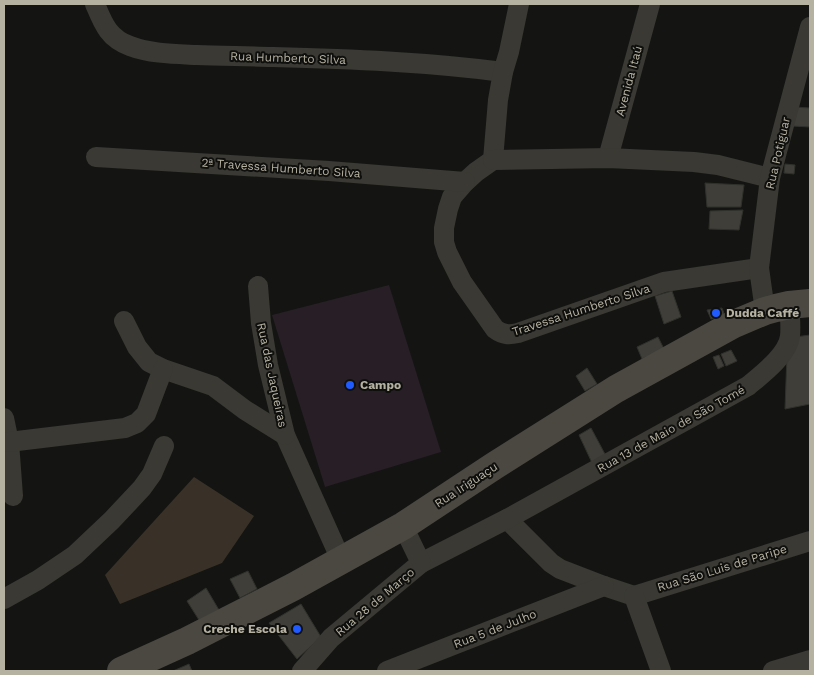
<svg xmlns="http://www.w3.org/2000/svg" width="814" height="675" font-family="'Work Sans',sans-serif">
<rect width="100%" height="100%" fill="#141412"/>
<path fill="#271e26" d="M389,285L441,452L325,487L272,315Z"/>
<path fill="#393127" d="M194,477L254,516L222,563L120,604L105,575Z"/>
<g fill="#3f3e39" stroke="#30302c">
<path d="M794,107L810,108V127L792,126Z"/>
<path d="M785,164L795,165L794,174L784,173Z"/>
<path d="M705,183L744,185L741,207H707Z"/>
<path d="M743,210L739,230L709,229L710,211Z"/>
<path d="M672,291L681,317L664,324L655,296Z"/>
<path d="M722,308L725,316L711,319L707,310Z"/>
<path d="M810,335V404L785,409L787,354L795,337Z"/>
<path d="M658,337L664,349L642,359L637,347Z"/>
<path d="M731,350L737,361L726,366L721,354Z"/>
<path d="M719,355L724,366L718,369L713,357Z"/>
<path d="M587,368L597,384L585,391L576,376Z"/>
<path d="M591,428L606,456L593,465L579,435Z"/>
<path d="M248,571L257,589L240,598L230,579Z"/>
<path d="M206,588L219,610L199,620L187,601Z"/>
<path d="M301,604L321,637L297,659L269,623Z"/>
<path d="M189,664L192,671H173Z"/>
</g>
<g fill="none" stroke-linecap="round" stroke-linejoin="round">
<g stroke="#3a3933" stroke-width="20">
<path d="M95,4C103,23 108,38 130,46C151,54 175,54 197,55C222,56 248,56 273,57C350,59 427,62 503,72"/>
<path d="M519,4L509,52L503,72L498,100L493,160L476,172L465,182L452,197L448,209L444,228V242L447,252L462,282L495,329C503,335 509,335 518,333L664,282L759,268"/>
<path d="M96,157L329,171L465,182"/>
<path d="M608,158L650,4"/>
<path d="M493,160L608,158L694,162L718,165L770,178"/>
<path d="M258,286L261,323L268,365L285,435L341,560"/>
<path d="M765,311L759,268L770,178L810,27"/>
<path d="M124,321L137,347L149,362L163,369L213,386L245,410L285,435"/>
<path d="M4,418L9,442L13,496"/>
<path d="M9,442L125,428L137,423L146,414L163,369"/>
<path d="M507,519L551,563L560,569L604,586L634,596"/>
<path d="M421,563L507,519L748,386C761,375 788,355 790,336C791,326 790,315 789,305"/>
<path d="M634,596L810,541"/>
<path d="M634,596L661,671"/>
<path d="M4,599L38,580L75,555L112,520L142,488L152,474L164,446"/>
<path d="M302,671L331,638L421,563L403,526"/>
<path d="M387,671L604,586"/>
<path d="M773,671L810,660"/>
</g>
<path stroke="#4a4841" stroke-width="28" d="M121,671L187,641L293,587L403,526L494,466L616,389L734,324L765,311L776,308L789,305L810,303"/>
</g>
<g fill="#205bff" stroke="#0f0f0d" stroke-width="2">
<circle cx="716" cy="313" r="5"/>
<circle cx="350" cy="385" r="5"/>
<circle cx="297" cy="629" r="5"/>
</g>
<g text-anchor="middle" stroke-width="4" stroke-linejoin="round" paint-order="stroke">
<g font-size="12" fill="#b6b2a2" stroke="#0f0f0d">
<text transform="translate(288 58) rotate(2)" y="4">Rua Humberto Silva</text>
<text transform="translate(629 81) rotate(-75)" y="4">Avenida Itaú</text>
<text transform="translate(778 153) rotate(-77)" y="4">Rua Potiguar</text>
<text transform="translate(281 168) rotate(4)" y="4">2ª Travessa Humberto Silva</text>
<text transform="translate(581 310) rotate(-18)" y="4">Travessa Humberto Silva</text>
<text transform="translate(272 375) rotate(78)" y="4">Rua das Jaqueiras</text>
<text transform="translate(671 429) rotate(-29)" y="4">Rua 13 de Maio de São Tomé</text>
<text transform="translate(466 485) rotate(-33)" y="4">Rua Iriguaçu</text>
<text transform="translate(722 568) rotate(-17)" y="4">Rua São Luis de Paripe</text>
<text transform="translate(375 602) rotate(-40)" y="4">Rua 28 de Março</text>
<text transform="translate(495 629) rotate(-21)" y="4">Rua 5 de Julho</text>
</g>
<g font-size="12" font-weight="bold" fill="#b6b2a2" stroke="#0f0f0d" text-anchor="start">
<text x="726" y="317">Dudda Caffé</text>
<text x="360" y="389">Campo</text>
<text x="287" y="633" text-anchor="end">Creche Escola</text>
</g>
</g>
<rect width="814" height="675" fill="none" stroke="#b6b2a2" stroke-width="10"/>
</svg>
